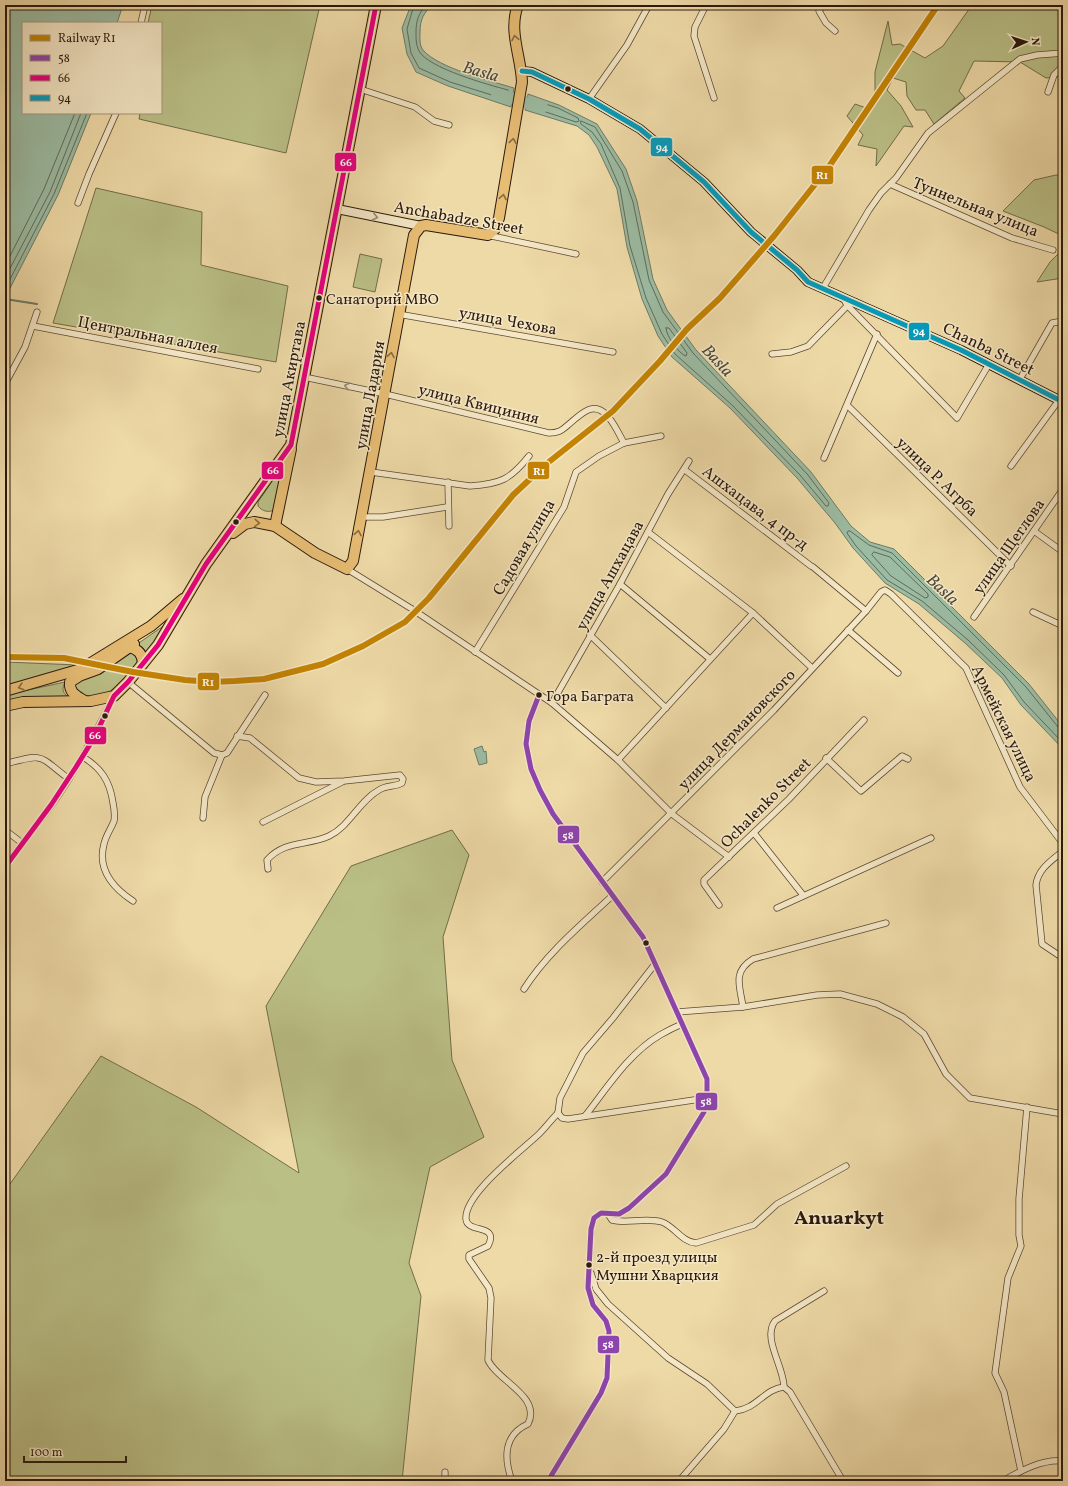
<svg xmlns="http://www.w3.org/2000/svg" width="1068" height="1486" font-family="Vollkorn,serif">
<rect width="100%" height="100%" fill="#eedaa7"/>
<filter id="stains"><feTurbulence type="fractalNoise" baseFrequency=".005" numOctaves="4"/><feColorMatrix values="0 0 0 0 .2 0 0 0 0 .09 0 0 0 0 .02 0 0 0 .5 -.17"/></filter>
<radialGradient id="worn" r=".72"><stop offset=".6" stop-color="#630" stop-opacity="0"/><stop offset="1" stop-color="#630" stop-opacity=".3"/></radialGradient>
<g fill="#babf86" stroke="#726c4a">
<path d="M152,5H320L286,153L139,119L140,113H161V23H148Z"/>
<path d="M972,5H1063V76L1046,78L1020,62L974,61L959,91L965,98L934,124L925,110H916L907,96L906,82L893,78L887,90L901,106L913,127L904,126L876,166L877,149L858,145L863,135L847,116L855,104L869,109L875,99V72L888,21L892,45L900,44L925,58L943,46Z"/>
<path d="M1056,175L1063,176V236L1044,227L1003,211L1034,180Z"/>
<path d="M96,188L202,212L201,265L288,286L276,362L53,323Z"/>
<path d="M1063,249V278L1037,282L1050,262Z"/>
<path d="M360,254L382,259L375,292L353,287Z"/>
<path d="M285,462L274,510C268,513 262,511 258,506V502Z"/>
<path d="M169,622L148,654L143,648L136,645Z"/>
<path d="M128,653H135L140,663C122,681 99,712 74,688L77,682Z"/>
<path d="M5,662L78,665L5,686Z"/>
<path d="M65,682C62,689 62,692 68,697L5,702V695Z"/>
<path d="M452,830L469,855L443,937L452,1060L484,1137L430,1167L409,1263L421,1296L402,1481H5V1191L101,1056L196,1107L299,1173L266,1006L351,866Z"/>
</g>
<g fill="#9bbba2" stroke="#6e7a66">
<path d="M5,5H123L117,23H23V113H91L58,195L5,298Z"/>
<path d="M411,5H432C424,13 420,19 420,32C420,37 419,45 423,50C438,68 491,81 514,88L511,107L448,86L416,72L407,54L402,28Z"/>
<path d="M528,94L559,105L597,124L626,169L637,201L653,279L667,310L696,350L811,472L851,526L870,542L894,549L1029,684L1063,727V749L1021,705L1002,678L965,643L919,604L885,583L853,548L835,523L797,478L730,408L672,357L658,336L642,299L627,247L617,189L597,147L589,135L577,126L525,110Z"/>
<path d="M482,746L484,752L486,751L487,763L479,765L474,749Z"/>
</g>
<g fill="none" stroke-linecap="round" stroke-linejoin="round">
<g stroke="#636a58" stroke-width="1">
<path d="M414,5L407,29L411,53L419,68L450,82L508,100V90C489,85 428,68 419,51C416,45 416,39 416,33C416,21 418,13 427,5"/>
<path d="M533,100L558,108L578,118L579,121L576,122L531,107V102Z"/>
<path d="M581,121L595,127L622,171L633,202L649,280L663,312L693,353L808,475L829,503L828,506H826L800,475L732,405L675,354L662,334L646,298L630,246L620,188L601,144L592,132L581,124Z"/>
<path d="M5,266L44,189L75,113"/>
<path d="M5,278L50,192L81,113"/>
<path d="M5,289L54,194L87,113"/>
<path d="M666,328H669L687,353L686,356C679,354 666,336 666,328Z"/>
<path d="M874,552L890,557L928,594V597L925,598L891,576L872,555Z"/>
<path d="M1063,729L1058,727L1026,687L892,553L869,545L850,531H848L847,533L856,546L887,580L922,601L968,640L1004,675L1024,702L1063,743"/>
</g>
<path stroke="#6e7a66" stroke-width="2" d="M5,299L37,304"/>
<path stroke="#9bbba2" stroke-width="12" d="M497,94L542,107"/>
<defs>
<g id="street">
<path d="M706,5L695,27L694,36L714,98"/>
<path d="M823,5L819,11L826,23L835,31"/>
<path d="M141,23L145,5"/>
<path d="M360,89L415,107L434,121L449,125"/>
<path d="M1048,92L1054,75L1063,66"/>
<path d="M589,99L627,45L649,5"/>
<path d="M890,184L1012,238L1053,250"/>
<path d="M78,203L89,174L116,113"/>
<path d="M487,235L576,254"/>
<path d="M823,288L869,210L881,193L896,178L928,133L1020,59L1037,55L1063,53"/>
<path d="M843,298L847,305L957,418L989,364"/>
<path d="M398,314L613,352"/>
<path d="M33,326L258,369"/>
<path d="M772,354L791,352L808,346L849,304"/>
<path d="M304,377L385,394L549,433C558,433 561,431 568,425C574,420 581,413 588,410C606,402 617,431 624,443"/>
<path d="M1020,379L1052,323L1063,321"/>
<path d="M5,384L25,347L37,312"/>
<path d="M848,406L1011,566"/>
<path d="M824,458L877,334"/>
<path d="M1011,466L1059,400"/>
<path d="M685,470L811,566"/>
<path d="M371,472L470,486C500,484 510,480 529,456"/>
<path d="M448,482L449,526"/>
<path d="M361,517H383L447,507"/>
<path d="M1034,531L1063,552"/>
<path d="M648,532L753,613L812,668"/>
<path d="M813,567L866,611"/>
<path d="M347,569L412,609L552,703L618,760L672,814L729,857"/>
<path d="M620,584L710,659"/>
<path d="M1033,612L1063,626"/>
<path d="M974,617L1063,489"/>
<path d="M848,630L898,673"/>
<path d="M590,635L666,708"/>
<path d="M475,652L564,507L576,472L599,456L624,443L661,436"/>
<path d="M128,682L214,753L222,755L227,753L265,695"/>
<path d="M539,695L529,721L526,744L531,769L540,790L553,814L643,937L707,1079V1098L704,1112L666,1174L629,1208L619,1214L601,1213L594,1218L591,1229L588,1288L593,1305L606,1321L609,1331L607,1378L601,1393L548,1481"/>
<path d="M552,703L620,584L668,494L689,461"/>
<path d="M237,736L250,738L299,778L316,782L344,781L400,775L403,779L402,783C395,787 386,785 379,790C359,801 350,826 329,836C307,846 285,840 267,860L268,869"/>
<path d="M83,757C101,768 110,781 113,803C114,808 115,816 114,821C111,829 106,835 104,844C97,870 113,888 133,901"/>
<path d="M826,758L861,791L902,756L908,759"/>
<path d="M618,760L753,613"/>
<path d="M5,764C46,753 37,755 69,779"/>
<path d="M203,818L205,797L222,755"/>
<path d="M263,822L342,782"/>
<path d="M5,830L22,843"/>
<path d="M754,833L803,895"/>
<path d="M1063,851C1051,861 1038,869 1036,885L1042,944L1063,958"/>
<path d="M5,867C20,846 36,826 51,806C76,771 95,734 114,696"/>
<path d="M602,882L774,710L866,611L881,592L885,590L891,594L966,668L1020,787L1061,841L1063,851"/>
<path d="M719,905L704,884V880L789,799L864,720"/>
<path d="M777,908L931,838"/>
<path d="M524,989C547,953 581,925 612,896"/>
<path d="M743,1007C740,986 732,972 753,959L886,923"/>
<path d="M677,1012L743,1007L817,995L840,994L877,1004L903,1017L924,1034L946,1074L970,1098L1063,1114"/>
<path d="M558,1113L560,1098L583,1053L613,1018L655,964"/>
<path d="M558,1113L562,1118L568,1119L707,1098"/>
<path d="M585,1116C607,1088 629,1053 660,1035C667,1031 675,1027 682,1024"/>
<path d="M608,1214L612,1220C628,1224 646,1217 662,1222C675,1227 682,1242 696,1243L754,1225L777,1204L846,1166"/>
<path d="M591,1273L596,1289L608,1304L668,1358L707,1384L735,1411C757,1409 764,1389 784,1387L790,1392L843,1481"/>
<path d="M784,1387C784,1367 762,1338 775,1321L824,1291"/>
<path d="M1021,1471L1004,1392L995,1373L1008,1278L1021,1246L1019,1235V1199L1027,1107"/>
<path d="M445,1481V1472"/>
<path d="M512,1481C504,1459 503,1435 528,1424C542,1396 497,1381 488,1360L491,1298L489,1288L469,1259V1255L488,1246C500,1223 467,1234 466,1219C464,1194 521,1151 539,1134C546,1127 551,1120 558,1113"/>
<path d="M679,1481L724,1429L735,1411"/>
<path d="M1003,1481C1020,1471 1042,1459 1063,1461"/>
</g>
<g id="secondary">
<path d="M522,71L532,72L589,99L640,129L704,182L751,232L797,270L808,282L961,350L1063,402"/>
<path d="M337,209L421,226"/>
</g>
<g id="highway">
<path d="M275,526L291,449"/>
<path d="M233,533L245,524L254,522L275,526L315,553L347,569L353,561L414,235L421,226L426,225L488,235L495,229L499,218L522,82C521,56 508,31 518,5"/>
<path d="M130,647C139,650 142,654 143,663"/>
<path d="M76,677L98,669L134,644"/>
<path d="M78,677L70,682C69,692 75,695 83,700"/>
<path d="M5,691L81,669L151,626L183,599"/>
<path d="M5,706L23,702L91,701L114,696L128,682L158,645L206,564L291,445L376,5"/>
</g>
</defs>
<use href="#street" stroke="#5c4934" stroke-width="7"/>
<use href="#secondary" stroke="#2b190d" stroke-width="10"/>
<use href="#highway" stroke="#2b190d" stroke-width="12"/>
<use href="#street" stroke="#f4e7c6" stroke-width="5.5"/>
<use href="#secondary" stroke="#f4e7c6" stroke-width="8"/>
<use href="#highway" stroke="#e7bd74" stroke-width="10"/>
<defs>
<path id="bus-1" d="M539,695L529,721L526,744L531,769L540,790L553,814L643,937L707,1079V1098L704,1112L666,1174L629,1208L619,1214L601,1213L594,1218L591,1229L588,1288L593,1305L606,1321L609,1331L607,1378L601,1393L548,1481"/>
<path id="bus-2" d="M5,867L51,805L76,767L94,738L114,696L128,682L158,645L206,564L291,445L376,5"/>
<path id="bus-3" d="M522,71L532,72L589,99L640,129L704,182L751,232L797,270L808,282L961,350L1063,402"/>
</defs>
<use href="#bus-1" stroke="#f4e7c6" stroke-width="8"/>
<use href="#bus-2" stroke="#f4e7c6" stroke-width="8"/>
<use href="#bus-3" stroke="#f4e7c6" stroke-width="8"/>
<use href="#bus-1" stroke="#8e44ad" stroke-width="5"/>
<use href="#bus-2" stroke="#e5007d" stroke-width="5"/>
<use href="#bus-3" stroke="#049bbb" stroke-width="5"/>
<defs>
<path id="rail-1" d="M5,657L64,658L133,672L185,680L212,682L235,681L264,679L323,664L363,646L405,622L429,598L513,495L545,465L613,411L660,361L687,329L720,298L774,236L828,168L938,5"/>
</defs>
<use href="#rail-1" stroke="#f4e7c6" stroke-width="9"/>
<use href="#rail-1" stroke="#c48303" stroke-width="6"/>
</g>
<defs><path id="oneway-chevron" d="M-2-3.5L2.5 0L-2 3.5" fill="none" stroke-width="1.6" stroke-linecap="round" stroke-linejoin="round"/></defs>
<g stroke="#896b40">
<use href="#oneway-chevron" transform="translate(515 38) rotate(-101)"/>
<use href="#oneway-chevron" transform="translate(513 141) rotate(-81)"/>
<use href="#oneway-chevron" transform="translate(503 197) rotate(-79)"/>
<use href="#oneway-chevron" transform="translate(391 355) rotate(-80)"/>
<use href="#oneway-chevron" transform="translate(257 523) rotate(4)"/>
<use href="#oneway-chevron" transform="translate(358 533) rotate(-79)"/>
<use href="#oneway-chevron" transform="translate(21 687) rotate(164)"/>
</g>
<g stroke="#9a8a73">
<use href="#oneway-chevron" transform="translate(375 217) rotate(12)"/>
<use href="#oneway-chevron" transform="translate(347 386) rotate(-169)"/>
</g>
<g fill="#2b190d" stroke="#f4e7c6" stroke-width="1.5">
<circle cx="568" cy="89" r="3.5"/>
<circle cx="319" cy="298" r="3.5"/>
<circle cx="236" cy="522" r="3.5"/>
<circle cx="539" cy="695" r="3.5"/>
<circle cx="105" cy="716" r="3.5"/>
<circle cx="646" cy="943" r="3.5"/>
<circle cx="589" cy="1265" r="3.5"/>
</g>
<g text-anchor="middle" stroke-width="3" stroke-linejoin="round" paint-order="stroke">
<g font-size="15" fill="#2b190d" stroke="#f4e7c6" text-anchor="start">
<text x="326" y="304">Санаторий МВО</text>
<text x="546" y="701">Гора Баграта</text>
<text x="596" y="1262">2-й проезд улицы<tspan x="596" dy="18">Мушни Хварцкия</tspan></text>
</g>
<g font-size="16" fill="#2b190d" stroke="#f4e7c6">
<text transform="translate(976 206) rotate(22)" y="6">Туннельная улица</text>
<text transform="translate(459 217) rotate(10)" y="6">Anchabadze Street</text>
<text transform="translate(508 320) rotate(10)" y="6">улица Чехова</text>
<text transform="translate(148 334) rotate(11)" y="6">Центральная аллея</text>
<text transform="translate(989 348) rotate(26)" y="6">Chanba Street</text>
<text transform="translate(288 379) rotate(-79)" y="6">улица Акиртава</text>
<text transform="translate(369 395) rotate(-80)" y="6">улица Ладария</text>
<text transform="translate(479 403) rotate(14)" y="6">улица Квициния</text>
<text transform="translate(938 476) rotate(44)" y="6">улица Р. Агрба</text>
<text transform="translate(756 507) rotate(37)" y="6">Ашхацава, 4 пр-д</text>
<text transform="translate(1008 546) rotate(-55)" y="6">улица Щеглова</text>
<text transform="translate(523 547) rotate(-60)" y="6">Садовая улица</text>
<text transform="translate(609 575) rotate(-61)" y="6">улица Ашхацава</text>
<text transform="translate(1005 723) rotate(64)" y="6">Армейская улица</text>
<text transform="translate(736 729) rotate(-46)" y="6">улица Дермановского</text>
<text transform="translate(765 802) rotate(-45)" y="6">Ochalenko Street</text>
</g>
<g font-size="17" font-style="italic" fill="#4d4a3a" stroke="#f4e7c6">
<text transform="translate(481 71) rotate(16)" y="6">Basla</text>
<text transform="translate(718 360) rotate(47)" y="6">Basla</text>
<text transform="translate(943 589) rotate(43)" y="6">Basla</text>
</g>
<g font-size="20" font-weight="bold" fill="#2b190d" stroke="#f4e7c6">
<text x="839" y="1224">Anuarkyt</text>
</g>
</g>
<g stroke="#f4e7c6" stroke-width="1.5">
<rect x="650" y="137" width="23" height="20" rx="4" fill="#049bbb"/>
<rect x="334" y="152" width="23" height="20" rx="4" fill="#e5007d"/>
<rect x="811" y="165" width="23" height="20" rx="4" fill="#c48303"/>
<rect x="908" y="322" width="22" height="19" rx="4" fill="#049bbb"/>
<rect x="261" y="461" width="23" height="19" rx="4" fill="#e5007d"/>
<rect x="527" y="461" width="23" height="19" rx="4" fill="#c48303"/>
<rect x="197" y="672" width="23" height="19" rx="4" fill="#c48303"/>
<rect x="84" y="726" width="23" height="19" rx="4" fill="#e5007d"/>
<rect x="557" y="825" width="23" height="19" rx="4" fill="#8e44ad"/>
<rect x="695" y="1092" width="23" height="19" rx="4" fill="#8e44ad"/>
<rect x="597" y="1335" width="23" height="19" rx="4" fill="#8e44ad"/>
</g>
<g font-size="11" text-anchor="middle" font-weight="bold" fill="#fff">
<text x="662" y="151">94</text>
<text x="346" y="166">66</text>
<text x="822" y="179">R1</text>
<text x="919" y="335">94</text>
<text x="273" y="474">66</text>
<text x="539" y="475">R1</text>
<text x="208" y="686">R1</text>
<text x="95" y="739">66</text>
<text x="568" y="839">58</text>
<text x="706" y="1105">58</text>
<text x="608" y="1348">58</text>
</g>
<rect width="1068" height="1486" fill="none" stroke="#eedaa7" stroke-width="20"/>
<rect x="6" y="6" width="1056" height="1474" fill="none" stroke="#2b190d" stroke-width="2"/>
<rect x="10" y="10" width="1048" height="1466" fill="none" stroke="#2b190d"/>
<rect x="22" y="22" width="140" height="92" fill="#f4e7c6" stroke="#a4957c"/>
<rect x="30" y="35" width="20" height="6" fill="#c48303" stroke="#a4957c"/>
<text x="58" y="42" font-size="12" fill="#2b190d">Railway R1</text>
<rect x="30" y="55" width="20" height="6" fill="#8e44ad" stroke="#a4957c"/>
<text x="58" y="62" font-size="12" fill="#2b190d">58</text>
<rect x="30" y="75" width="20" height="6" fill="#e5007d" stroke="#a4957c"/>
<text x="58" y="82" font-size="12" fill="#2b190d">66</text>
<rect x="30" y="95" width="20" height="6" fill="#049bbb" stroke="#a4957c"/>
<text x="58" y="102" font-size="12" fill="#2b190d">94</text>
<g transform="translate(1026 42) rotate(87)" stroke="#f4e7c6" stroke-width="3" paint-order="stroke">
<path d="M0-3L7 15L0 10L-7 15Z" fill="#2b190d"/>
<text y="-6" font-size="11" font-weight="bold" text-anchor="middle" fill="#2b190d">N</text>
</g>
<path d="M24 1456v6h102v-6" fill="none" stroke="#2b190d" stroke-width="2"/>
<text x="30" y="1456" font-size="12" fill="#2b190d" stroke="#f4e7c6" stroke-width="3" paint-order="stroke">100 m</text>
<rect width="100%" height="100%" filter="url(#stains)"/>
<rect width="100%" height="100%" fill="url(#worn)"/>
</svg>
